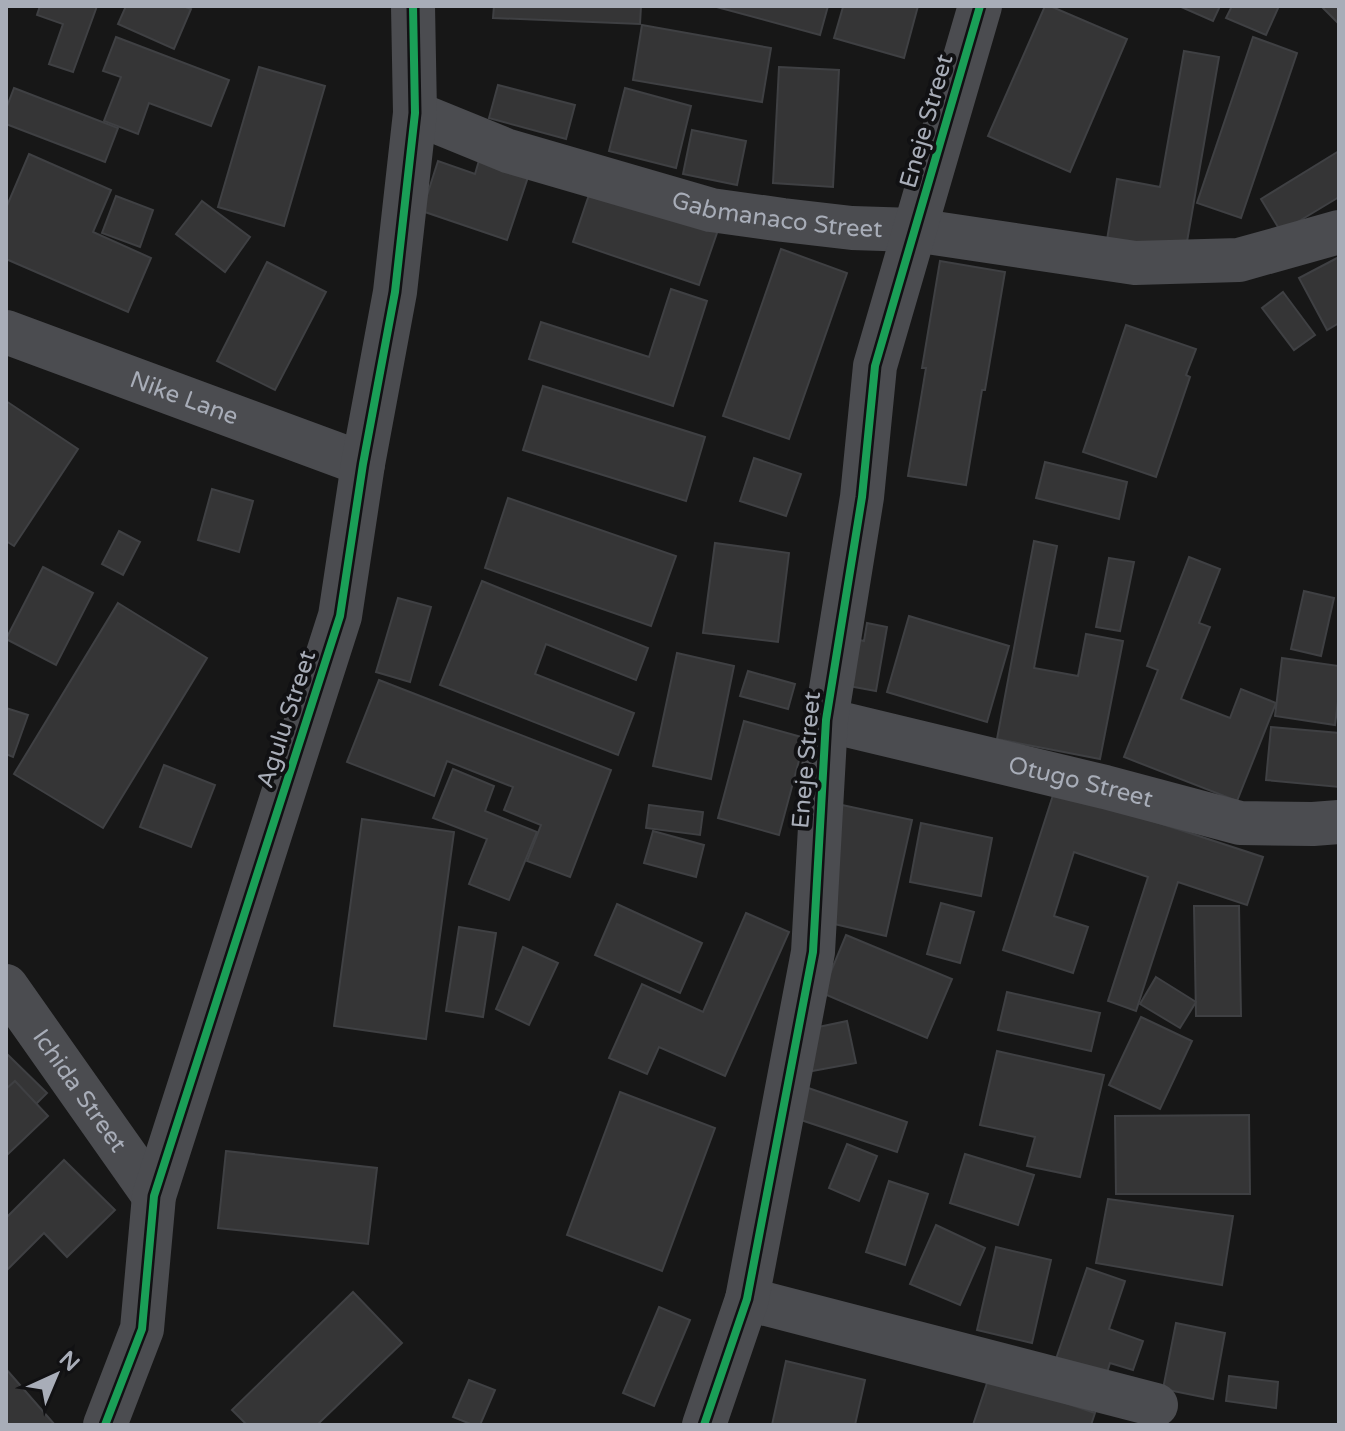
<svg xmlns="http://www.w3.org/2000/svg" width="1345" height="1431" font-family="'Varela Round',sans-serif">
<rect width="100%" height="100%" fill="#171717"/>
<g fill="#353536" stroke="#3f4043" stroke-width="2">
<path d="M40,6H97L73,72L49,64L63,24L37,15Z"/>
<path d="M126,6H183L191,9L174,49L118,24Z"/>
<path d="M494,6H641L640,24L493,18Z"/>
<path d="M713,6H828L820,35Z"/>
<path d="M837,6H918L904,58L834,38L843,7Z"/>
<path d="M1045,6H1050L1127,39L1070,172L988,136Z"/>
<path d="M1179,6H1220L1213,21Z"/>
<path d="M1232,6H1279L1266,35L1226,18Z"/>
<path d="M1321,6H1339V24Z"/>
<path d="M642,25L771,48L762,102L633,80Z"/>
<path d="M116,37L229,80L211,126L149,103L138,134L104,121L121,77L103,71Z"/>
<path d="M1253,37L1297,53L1241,218L1197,203Z"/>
<path d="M1184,51L1219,57L1184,259L1106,246L1117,179L1160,187Z"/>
<path d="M259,67L325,86L284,226L218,207Z"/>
<path d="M779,67L839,70L833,187L773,183Z"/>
<path d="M498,85L575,105L566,139L489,118Z"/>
<path d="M14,88L118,128L105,162L6,124V109Z"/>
<path d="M625,88L691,106L676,168L609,151Z"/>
<path d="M692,130L746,141L737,185L683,174Z"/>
<path d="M1339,151V197L1281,232L1261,199Z"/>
<path d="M29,154L111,190L93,232L151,258L128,312L6,259V208Z"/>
<path d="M480,157L529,174L507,240L422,211L438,161L475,174Z"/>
<path d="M593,183L719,227L699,285L573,242Z"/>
<path d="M116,196L153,210L140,247L102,233Z"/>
<path d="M202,201L250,237L225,272L176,234Z"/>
<path d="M781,249L847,273L789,439L723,416Z"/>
<path d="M1339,257V323L1327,330L1299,278Z"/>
<path d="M940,261L1005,272L985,390H982L966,485L908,476L926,368H922Z"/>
<path d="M267,262L326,292L275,390L217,361Z"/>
<path d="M671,289L707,301L673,406L529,359L541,322L649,357Z"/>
<path d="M1283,292L1315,335L1294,350L1262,308Z"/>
<path d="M1126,325L1196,349L1186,375L1190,377L1156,477L1083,452Z"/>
<path d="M543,386L705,437L686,501L523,450Z"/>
<path d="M6,401L78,449L14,546L6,541Z"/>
<path d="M754,458L801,474L786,516L740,501Z"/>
<path d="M1045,462L1127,482L1119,519L1036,498Z"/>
<path d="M212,489L253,501L239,552L198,540Z"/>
<path d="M508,498L676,556L651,626L485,568Z"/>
<path d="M119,531L140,542L123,575L102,564Z"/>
<path d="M1034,541L1057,546L1034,668L1078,676L1086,634L1123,641L1100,759L997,739Z"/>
<path d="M715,543L789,553L778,642L703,633Z"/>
<path d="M1189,557L1220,569L1199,623L1210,627L1181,699L1230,718L1241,689L1276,703L1237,801L1124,757L1158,670L1147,666Z"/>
<path d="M1109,558L1134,562L1120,631L1096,627Z"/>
<path d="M43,567L93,593L56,665L6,639Z"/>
<path d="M482,581L648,648L636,680L546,644L535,674L634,713L618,755L440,685Z"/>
<path d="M1304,591L1334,598L1321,656L1291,649Z"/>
<path d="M398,598L431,607L410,682L376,672Z"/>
<path d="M118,603L207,658L103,828L14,774Z"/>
<path d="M909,616L1009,646L987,722L887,692Z"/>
<path d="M867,623L887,627L876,691L843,685L851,638L864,641Z"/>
<path d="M677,653L734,666L711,779L653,766Z"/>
<path d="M1282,658L1339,666V693L1335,725L1275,716Z"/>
<path d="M748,671L795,684L788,709L740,696Z"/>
<path d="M379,680L611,770L570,877L527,861L541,825L504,810L513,787L447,761L434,796L347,762Z"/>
<path d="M6,708L28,715L13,757L6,754Z"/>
<path d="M744,721L805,738L779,835L718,818Z"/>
<path d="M1271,727L1339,733V787L1266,780Z"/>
<path d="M164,765L215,785L191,847L140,827Z"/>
<path d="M453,769L494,786L485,811L537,832L509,900L469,884L487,839L433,818Z"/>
<path d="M1055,789L1263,857L1247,905L1178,882L1136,1011L1108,1001L1148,877L1074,852L1054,916L1088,927L1073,973L1003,950Z"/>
<path d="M649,805L703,812L700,835L646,828Z"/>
<path d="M842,805L912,820L886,936L817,920Z"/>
<path d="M362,819L454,832L426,1039L334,1026Z"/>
<path d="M921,823L992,838L981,896L910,882Z"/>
<path d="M653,831L704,845L696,877L644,863Z"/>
<path d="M941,903L974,912L960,963L927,954Z"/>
<path d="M617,904L702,943L680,993L595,955Z"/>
<path d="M1194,906H1239L1241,1016H1196Z"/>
<path d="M746,913L789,932L725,1076L659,1047L647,1074L609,1058L642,984L703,1012Z"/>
<path d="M459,927L496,933L483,1017L446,1011Z"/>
<path d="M846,935L952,979L927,1038L822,993Z"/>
<path d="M523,947L558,963L529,1025L496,1009Z"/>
<path d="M1156,977L1196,1002L1180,1028L1140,1004Z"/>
<path d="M1007,992L1100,1013L1091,1051L998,1030Z"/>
<path d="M1141,1017L1192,1041L1160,1109L1109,1085Z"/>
<path d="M847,1021L856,1063L812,1071L804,1030Z"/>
<path d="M997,1051L1104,1075L1080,1177L1027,1166L1035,1137L980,1125Z"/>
<path d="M7,1054L47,1093L6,1134V1055Z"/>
<path d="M15,1081L48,1116L6,1156V1089Z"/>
<path d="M791,1082L907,1122L897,1152L780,1113Z"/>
<path d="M620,1092L715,1128L662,1271L567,1235Z"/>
<path d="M1249,1115L1250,1194H1116L1115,1116Z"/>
<path d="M847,1144L877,1156L859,1201L829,1188Z"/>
<path d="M226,1151L377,1168L368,1244L218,1228Z"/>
<path d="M965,1154L1034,1175L1018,1225L950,1203Z"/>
<path d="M64,1160L115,1210L67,1257L44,1233L6,1271V1218Z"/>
<path d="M889,1181L928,1194L905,1265L866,1252Z"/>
<path d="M1108,1199L1233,1216L1222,1285L1096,1263Z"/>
<path d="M936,1225L985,1248L960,1305L910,1284Z"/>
<path d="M996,1247L1051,1260L1032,1343L977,1330Z"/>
<path d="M1087,1268L1125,1281L1109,1329L1143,1341L1133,1370L1110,1363L1105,1379L1055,1362Z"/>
<path d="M353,1292L402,1343L317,1425H247L232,1410Z"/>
<path d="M659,1307L690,1320L654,1406L623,1393Z"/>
<path d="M1176,1323L1225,1333L1213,1399L1163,1389Z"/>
<path d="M786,1361L865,1380L855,1425H772Z"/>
<path d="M6,1369L55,1425H6Z"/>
<path d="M1229,1376L1278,1382L1276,1408L1226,1401Z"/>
<path d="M989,1377L1095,1413L1091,1425H973Z"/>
<path d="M469,1380L495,1390L480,1425H473L453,1417Z"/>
</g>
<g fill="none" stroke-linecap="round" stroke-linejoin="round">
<g stroke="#4b4c50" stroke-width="44">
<path id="s1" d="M415,113L508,151L711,210L783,220L852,228L914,230L1135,263L1239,260L1339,232"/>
<path id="s2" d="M6,332L363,464"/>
<path id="s3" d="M826,720L1105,787L1240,823L1313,824L1339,822"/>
<path id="s4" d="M6,986L154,1196"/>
<path d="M747,1299L1156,1405"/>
<path d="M105,1425L142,1329L154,1196L340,616L363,464L395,292L415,113L413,6"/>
<path d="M704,1425L747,1299L813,952L826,720L862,497L875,366L980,6"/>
</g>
<defs>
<g id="cycleway">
<path d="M105,1425L142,1329L154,1196L340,616L363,464L395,292L415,113L413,6"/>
<path d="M704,1425L747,1299L813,952L826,720L862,497L875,366L980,6"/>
</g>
</defs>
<use href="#cycleway" stroke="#111113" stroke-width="13"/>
<use href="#cycleway" stroke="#1a9f57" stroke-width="8"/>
</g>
<g text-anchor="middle" stroke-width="8" stroke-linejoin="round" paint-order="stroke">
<g font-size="24" fill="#a8adb8" stroke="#111113">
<text transform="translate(926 121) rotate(-74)" y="8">Eneje Street</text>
<text dy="8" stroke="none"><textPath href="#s1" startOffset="378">Gabmanaco Street</textPath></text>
<text dy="8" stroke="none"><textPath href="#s2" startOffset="190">Nike Lane</textPath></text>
<text transform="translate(286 719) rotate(-72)" y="8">Agulu Street</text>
<text transform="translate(806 760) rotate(-85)" y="8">Eneje Street</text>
<text dy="8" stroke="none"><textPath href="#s3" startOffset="262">Otugo Street</textPath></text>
<text dy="8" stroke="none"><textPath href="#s4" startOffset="128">Ichida Street</textPath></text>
</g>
</g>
<rect width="1345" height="1431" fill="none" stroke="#a8adb8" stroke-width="16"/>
<g transform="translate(56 1375) rotate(44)" stroke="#111113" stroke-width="6" paint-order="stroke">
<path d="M0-6L14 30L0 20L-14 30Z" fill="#a8adb8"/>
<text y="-12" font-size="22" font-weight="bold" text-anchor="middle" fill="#a8adb8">N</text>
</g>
</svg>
